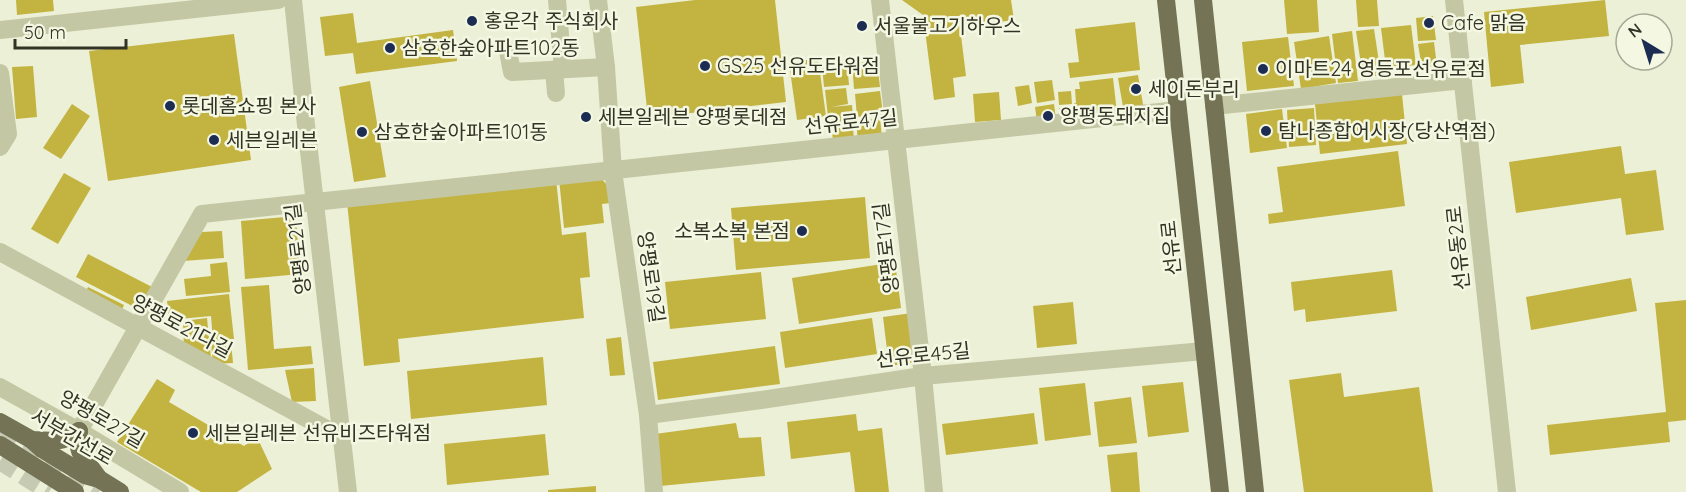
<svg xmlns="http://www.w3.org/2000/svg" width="1686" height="492" font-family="Quicksand,'Noto Sans KR',sans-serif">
<rect width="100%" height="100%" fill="#ecf0d7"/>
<g fill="#c3b341">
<path d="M16,0H53L54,11L17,15Z"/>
<path d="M695,0H775L786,102L648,118L636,7Z"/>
<path d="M902,0H1011L1014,20L960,27L966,76L953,78L955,97L934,100L923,15Z"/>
<path d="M1284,0H1317L1319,32L1287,34Z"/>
<path d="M1356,0H1377L1379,26L1358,27Z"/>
<path d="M1605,0L1609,36L1520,45L1524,83L1491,87L1484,12Z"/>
<path d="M353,13L357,43L453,30L457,61L356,74L353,53L325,56L320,17Z"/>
<path d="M1433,16L1436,40L1418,41L1416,18Z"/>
<path d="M1135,22L1140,70L1070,78L1068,63L1079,62L1075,29Z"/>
<path d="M1411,25L1416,65L1386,68L1381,28Z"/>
<path d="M1374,29L1381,75L1363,78L1356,31Z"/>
<path d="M1352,31L1358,81L1338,83L1332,34Z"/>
<path d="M234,34L251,160L108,181L89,51Z"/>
<path d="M1329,36L1336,83L1301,89L1294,42Z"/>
<path d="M1288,37L1294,86L1247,91L1242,42Z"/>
<path d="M1434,42L1437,66L1422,68L1418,44Z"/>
<path d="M818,58L826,116L797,120L789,63Z"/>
<path d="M877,61L880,87L854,89L852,63Z"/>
<path d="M847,63L849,85L824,87L822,66Z"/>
<path d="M33,66L37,117L16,119L12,67Z"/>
<path d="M1138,75L1144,110L1124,113L1118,78Z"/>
<path d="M1113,78L1117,113L1060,118L1059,108L1075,107L1074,103H1076L1075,89H1080L1079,82Z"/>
<path d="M1052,80L1055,100L1037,103L1034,82Z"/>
<path d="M370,81L386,177L354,182L339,87Z"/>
<path d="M1029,85L1032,103L1018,106L1015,87Z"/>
<path d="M846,88L848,104L831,107L852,105L853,116L841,118V124L829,126L825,90Z"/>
<path d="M880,91L883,114L857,117L855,94Z"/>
<path d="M1071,91L1072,104L1059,105L1058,92Z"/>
<path d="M999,92L1001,120L975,122L973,94Z"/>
<path d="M1402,94L1407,144L1320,154L1315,104Z"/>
<path d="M72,104L90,116L61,159L43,148Z"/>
<path d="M1054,104L1056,119L1037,122L1035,107Z"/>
<path d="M1314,108L1316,145L1289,147L1287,110Z"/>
<path d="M1282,109L1287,148L1250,153L1246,114Z"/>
<path d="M880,118L882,138L858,141L856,122Z"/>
<path d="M853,126L854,141L833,144L832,129Z"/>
<path d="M1621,146L1625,174L1656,170L1664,230L1626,235L1621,198L1516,213L1509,162Z"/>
<path d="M1398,151L1405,206L1269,224L1268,214L1283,212L1277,167Z"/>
<path d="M64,173L91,188L58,244L31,229Z"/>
<path d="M598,175L608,186L610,203L602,204L604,223L564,228L559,179Z"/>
<path d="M556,179L562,235L586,232L590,277L580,278L584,318L398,339L400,362L364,366L347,202Z"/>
<path d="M865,197L870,258L736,270L731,208Z"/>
<path d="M296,216L300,274L245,279L241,221Z"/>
<path d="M222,231L224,258L183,261L202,232Z"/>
<path d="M88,254L156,289L144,312L76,277Z"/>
<path d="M227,262L230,292L186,296L184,279L211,276L210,264Z"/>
<path d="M895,262L901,308L799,324L792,278Z"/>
<path d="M1392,270L1397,311L1306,322L1305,309L1294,311L1291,282Z"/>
<path d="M761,272L766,319L670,329L665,282Z"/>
<path d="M1631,278L1637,311L1531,330L1526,297Z"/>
<path d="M269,285L274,349L311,346L313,364L248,370L241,287Z"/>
<path d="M88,287L124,305L121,312L85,293Z"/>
<path d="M229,294L234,339L213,341L211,316L169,320L167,301Z"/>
<path d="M1686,300V420L1668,422L1670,442L1550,455L1547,425L1666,412L1655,303Z"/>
<path d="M1073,302L1077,344L1037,348L1033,306Z"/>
<path d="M912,313L918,362L889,366L883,317Z"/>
<path d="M207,318L211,359L184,351L183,321Z"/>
<path d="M872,318L877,354L785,368L780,332Z"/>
<path d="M621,337L625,375L610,376L606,339Z"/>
<path d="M231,342L233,363L213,364L211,343Z"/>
<path d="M775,346L780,384L658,400L653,362Z"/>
<path d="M543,357L547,405L411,419L407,371Z"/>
<path d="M314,368L316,401L292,402L285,370Z"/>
<path d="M1341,373L1344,397L1419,387L1433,492H1304L1289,380Z"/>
<path d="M157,379L175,390L169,402L244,446L257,437L272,469L237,492H201L117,442Z"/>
<path d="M1183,382L1189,432L1148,437L1142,386Z"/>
<path d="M1085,383L1091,435L1045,441L1039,388Z"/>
<path d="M1131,397L1137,443L1099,447L1094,402Z"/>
<path d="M1034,413L1038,444L946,455L942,424Z"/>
<path d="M856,414L858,431L882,428L889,492H855L850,452L791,459L787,422Z"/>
<path d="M736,423L739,438L761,437L765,476L660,486L655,434Z"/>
<path d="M545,434L549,475L447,485L444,444Z"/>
<path d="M1137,452L1140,492H1111L1107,455Z"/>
<path d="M596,486V492H548V490Z"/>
</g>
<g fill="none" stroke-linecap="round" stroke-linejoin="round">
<g stroke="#c7cab3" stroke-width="18" stroke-dasharray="18 9" stroke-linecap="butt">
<path d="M0,433L99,492"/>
<path d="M0,461L49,492"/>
</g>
<g stroke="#c4c7a3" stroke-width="18">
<path d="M293,0L305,116L348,492"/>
<path d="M557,0L563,69"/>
<path d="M598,0L606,67L613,171L648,415L654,492"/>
<path d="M880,0L923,376L934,492"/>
<path d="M1454,0L1507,492"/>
<path d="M0,30L278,0"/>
<path d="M508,51L512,72L606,67"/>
<path d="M554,70L556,93"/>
<path d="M0,73L8,134L0,147"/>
<path d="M1214,106L1463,80"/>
<path d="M0,252L343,438"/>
<path d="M0,387L79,431L180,492"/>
<path d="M648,415L761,400L923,376L1204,351"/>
<path d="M79,431L202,214L1178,110"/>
</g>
<g stroke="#747356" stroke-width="18">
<path d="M1166,0L1220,492"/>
<path d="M1203,0L1255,492"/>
<path d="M0,422L32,440L42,449L85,475L99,479L120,492"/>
<path d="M79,431C75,456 87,460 99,479"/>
<path d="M32,440C52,441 63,443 79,431"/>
<path d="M0,445L75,492"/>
</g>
</g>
<g fill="#1c2c52" stroke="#f4f8e2" stroke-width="2">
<circle cx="472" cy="21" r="6"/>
<circle cx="1429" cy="23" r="6"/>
<circle cx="862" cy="26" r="6"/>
<circle cx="390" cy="48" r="6"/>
<circle cx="705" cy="66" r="6"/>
<circle cx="1263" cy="69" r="6"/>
<circle cx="1136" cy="89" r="6"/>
<circle cx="170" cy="106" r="6"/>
<circle cx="1048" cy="116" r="6"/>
<circle cx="586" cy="117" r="6"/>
<circle cx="1266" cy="131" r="6"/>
<circle cx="362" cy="132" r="6"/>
<circle cx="214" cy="140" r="6"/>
<circle cx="802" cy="231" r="6"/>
<circle cx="193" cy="433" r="6"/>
</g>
<g text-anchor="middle" stroke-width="5" stroke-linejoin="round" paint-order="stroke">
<g font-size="20" fill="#323225" stroke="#f4f8e2" text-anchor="start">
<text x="484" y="28">홍운각 주식회사</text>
<text x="1441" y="30">Cafe 맑음</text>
<text x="874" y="33">서울불고기하우스</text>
<text x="402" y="55">삼호한숲아파트102동</text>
<text x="717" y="73">GS25 선유도타워점</text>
<text x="1275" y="76">이마트24 영등포선유로점</text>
<text x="1148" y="96">세이돈부리</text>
<text x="182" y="113">롯데홈쇼핑 본사</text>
<text x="1060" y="123">양평동돼지집</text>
<text x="598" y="124">세븐일레븐 양평롯데점</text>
<text x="1278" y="138">탐나종합어시장(당산역점)</text>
<text x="374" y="139">삼호한숲아파트101동</text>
<text x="226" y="147">세븐일레븐</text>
<text x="790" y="238" text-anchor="end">소복소복 본점</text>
<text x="205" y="440">세븐일레븐 선유비즈타워점</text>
</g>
<g font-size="20" fill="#323225" stroke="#f4f8e2">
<text transform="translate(851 122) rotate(-6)" y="7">선유로47길</text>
<text transform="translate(886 248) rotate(-97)" y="7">양평로17길</text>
<text transform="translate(1171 248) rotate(-96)" y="7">선유로</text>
<text transform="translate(1458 248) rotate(-96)" y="7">선유동2로</text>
<text transform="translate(298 249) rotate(-97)" y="7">양평로21길</text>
<text transform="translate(651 277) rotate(82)" y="7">양평로19길</text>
<text transform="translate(182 326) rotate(28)" y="7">양평로21다길</text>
<text transform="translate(923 355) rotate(-6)" y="7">선유로45길</text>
<text transform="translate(102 419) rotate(30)" y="7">양평로27길</text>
<text transform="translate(72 437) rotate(30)" y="7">서부간선로</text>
</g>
</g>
<g transform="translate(1644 42) rotate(322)"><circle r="28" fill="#f4f8e2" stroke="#a6a996" stroke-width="1.5"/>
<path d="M0-4.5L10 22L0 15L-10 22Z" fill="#1c2c52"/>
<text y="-9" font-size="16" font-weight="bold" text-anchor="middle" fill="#323225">N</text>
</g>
<path d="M15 39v9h111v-9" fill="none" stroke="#323225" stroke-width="3"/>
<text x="24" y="39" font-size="18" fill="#323225" stroke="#f4f8e2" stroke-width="4.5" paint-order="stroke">50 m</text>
</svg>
